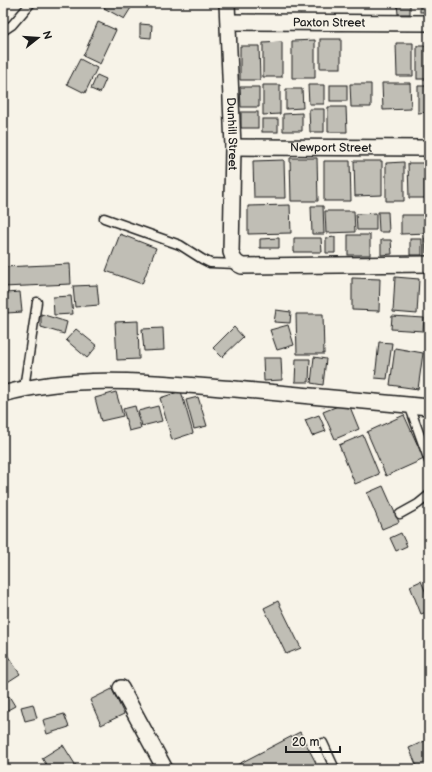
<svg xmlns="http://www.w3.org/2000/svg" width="432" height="772" font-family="'Balsamiq Sans',sans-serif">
<rect width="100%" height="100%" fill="#f7f3e8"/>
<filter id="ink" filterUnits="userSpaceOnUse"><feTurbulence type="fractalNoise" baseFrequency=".025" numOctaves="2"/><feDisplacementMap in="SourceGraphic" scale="8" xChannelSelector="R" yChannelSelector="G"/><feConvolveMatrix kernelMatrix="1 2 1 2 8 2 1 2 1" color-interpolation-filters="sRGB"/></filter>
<g filter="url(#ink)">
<g fill="#c0beb5" stroke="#1c1c1c">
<path d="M107,3H134L124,19L104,8Z"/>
<rect x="234" y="3" width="17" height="3"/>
<rect x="306" y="3" width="13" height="4"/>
<rect x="322" y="3" width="19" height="3"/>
<path d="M397,3H410V14H398Z"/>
<rect x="420" y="3" width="9" height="9"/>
<path d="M98,22L116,30L100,64L83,56Z"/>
<path d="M140,24L152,25L151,38L140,37Z"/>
<rect x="320" y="39" width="21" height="29"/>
<path d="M315,40V78H292V41Z"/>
<path d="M282,42V77H263V43Z"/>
<path d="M396,43H413V76H397Z"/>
<path d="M240,46H259L260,80H240Z"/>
<rect x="417" y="46" width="12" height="33"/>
<path d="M80,59L97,68L85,93L67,84Z"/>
<path d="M97,75L106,79L100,93L91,89Z"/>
<path d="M382,83H410L411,109L383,110Z"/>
<path d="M350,84H371V107H351Z"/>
<path d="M263,85H280V114L263,115Z"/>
<path d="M308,85H324V104H309Z"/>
<rect x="330" y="85" width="17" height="16"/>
<path d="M418,86H429V112L418,113Z"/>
<path d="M240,87H259V107H241Z"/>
<path d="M286,89H302L303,108L286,109Z"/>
<path d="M328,107H346L347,132H328Z"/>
<path d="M309,109H324V132H310Z"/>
<rect x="241" y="112" width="17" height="16"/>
<path d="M302,113V131H283V114Z"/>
<rect x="262" y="119" width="16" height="13"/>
<path d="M290,158H317L318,201H291Z"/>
<path d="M284,160L285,198H254L253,161Z"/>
<path d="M324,161H350L351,201H324Z"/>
<path d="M354,161H382V195L355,196Z"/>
<path d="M404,162V201H386V163Z"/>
<path d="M408,163H425V198H409Z"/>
<path d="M290,205L291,233L248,234V206Z"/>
<path d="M311,206H323L324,234H312Z"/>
<path d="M325,211H354L355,232L326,233Z"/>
<path d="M378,212H388L389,232H379Z"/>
<path d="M376,213V230H357L356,214Z"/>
<path d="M401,215H429V233L401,234Z"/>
<path d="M120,234L156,248L142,284L106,271Z"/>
<rect x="348" y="235" width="22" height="20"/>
<path d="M335,237V253H326V238Z"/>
<path d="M279,238V248H260V239Z"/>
<path d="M294,238H321L322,252H294Z"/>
<path d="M425,238H429V253H426Z"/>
<rect x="410" y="239" width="12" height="16"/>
<path d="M381,240H391L392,254L381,255Z"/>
<path d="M70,264L71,284L3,287V267Z"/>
<path d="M395,277L419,279L417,314L393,312Z"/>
<path d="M352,278L380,279L379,311L352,310Z"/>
<path d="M97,285L99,305L75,307L73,286Z"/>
<path d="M20,292L22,312L7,313L6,293Z"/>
<path d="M71,296L73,314L54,315L53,297Z"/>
<path d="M276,310L291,312L290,323L274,322Z"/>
<path d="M41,314L67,322L64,334L41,327Z"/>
<path d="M296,314H323L324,354H297Z"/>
<path d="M392,316L424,318L423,331L391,329Z"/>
<path d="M138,321L139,359L117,360L115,322Z"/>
<path d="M288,325L294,345L277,350L270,330Z"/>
<path d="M234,327L243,337L222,357L213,348Z"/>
<path d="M163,328L164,350L144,351L142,329Z"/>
<path d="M76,329L97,346L87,358L66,340Z"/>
<path d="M379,342L392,343L387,379L375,378Z"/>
<path d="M395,348L423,353L418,389L390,385Z"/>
<path d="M314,357L326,359L323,385L311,383Z"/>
<path d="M263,358H281L282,380L264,381Z"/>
<path d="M296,359H310L309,382H295Z"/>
<path d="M181,391L193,433L172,440L160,398Z"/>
<path d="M116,392L123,416L101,421L95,398Z"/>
<path d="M198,397L207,426L194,429L186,400Z"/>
<path d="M348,402L359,429L335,439L323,412Z"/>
<path d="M135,406L141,428L129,431L123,409Z"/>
<path d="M158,406L162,421L142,426L138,411Z"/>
<path d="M319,415L326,431L312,436L305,420Z"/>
<path d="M404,415L424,459L386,476L367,432Z"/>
<path d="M363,435L379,474L355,484L339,445Z"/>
<path d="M383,486L399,522L382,529L367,493Z"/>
<path d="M401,533L407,546L396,551L390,538Z"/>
<path d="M421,581L429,600V611L421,614L410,586Z"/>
<path d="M278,601L301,648L286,654L264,608Z"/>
<path d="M3,649L20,674L3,685Z"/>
<path d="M112,689L124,714L101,725L90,700Z"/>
<path d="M9,696L15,706L4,712L3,709V699Z"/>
<path d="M33,704L37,718L25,721L21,707Z"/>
<path d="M64,714L69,727L47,734L43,720Z"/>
<path d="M300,732L316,763L303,769H287L285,766L280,769H229Z"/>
<path d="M429,739V769H418L409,748Z"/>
<path d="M63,745L78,769H49L42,758Z"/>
</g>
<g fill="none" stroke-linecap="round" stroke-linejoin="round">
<defs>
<g id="lane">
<path d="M3,31L12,25L31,3"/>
<path d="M104,218L180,245L202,259L210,263L237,264"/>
<path d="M24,388L37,302"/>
<path d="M409,405L429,461"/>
<path d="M400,514L418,504L429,495"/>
<path d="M323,743L335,769"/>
</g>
<g id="street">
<path id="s1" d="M227,3L233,147L231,252C233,259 235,263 242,266L429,264"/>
<path id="s2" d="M229,22L429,23"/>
<path id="s3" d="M233,147L429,148"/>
<path d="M3,394C78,373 159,383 235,389C300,395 364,401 429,407"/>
<path d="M121,688L165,769"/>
</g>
</defs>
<use href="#lane" stroke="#1c1c1c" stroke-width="11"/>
<use href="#street" stroke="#1c1c1c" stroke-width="18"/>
<use href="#lane" stroke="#f7f3e8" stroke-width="8"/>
<use href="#street" stroke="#f7f3e8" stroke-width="15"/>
</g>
</g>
<g text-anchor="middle" stroke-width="4" stroke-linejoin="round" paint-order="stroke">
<g font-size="12" fill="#1c1c1c" stroke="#f7f3e8">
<text dy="4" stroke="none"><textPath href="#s2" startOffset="100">Paxton Street</textPath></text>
<text dy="4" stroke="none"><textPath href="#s1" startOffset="131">Dunhill Street</textPath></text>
<text dy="4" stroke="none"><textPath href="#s3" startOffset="98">Newport Street</textPath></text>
</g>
</g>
<rect width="432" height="772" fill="none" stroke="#f7f3e8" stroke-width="16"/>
<rect x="8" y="8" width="416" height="756" fill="none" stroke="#1c1c1c" stroke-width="1.5" filter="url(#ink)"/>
<g transform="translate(38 38) rotate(73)" stroke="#f7f3e8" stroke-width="3" paint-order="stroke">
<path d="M0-3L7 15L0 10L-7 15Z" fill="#1c1c1c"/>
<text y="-6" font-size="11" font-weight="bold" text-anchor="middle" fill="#1c1c1c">N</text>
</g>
<path d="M286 746v6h54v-6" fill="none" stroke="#1c1c1c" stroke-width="2"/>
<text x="292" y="746" font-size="12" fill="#1c1c1c" stroke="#f7f3e8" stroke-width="3" paint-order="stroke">20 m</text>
</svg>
